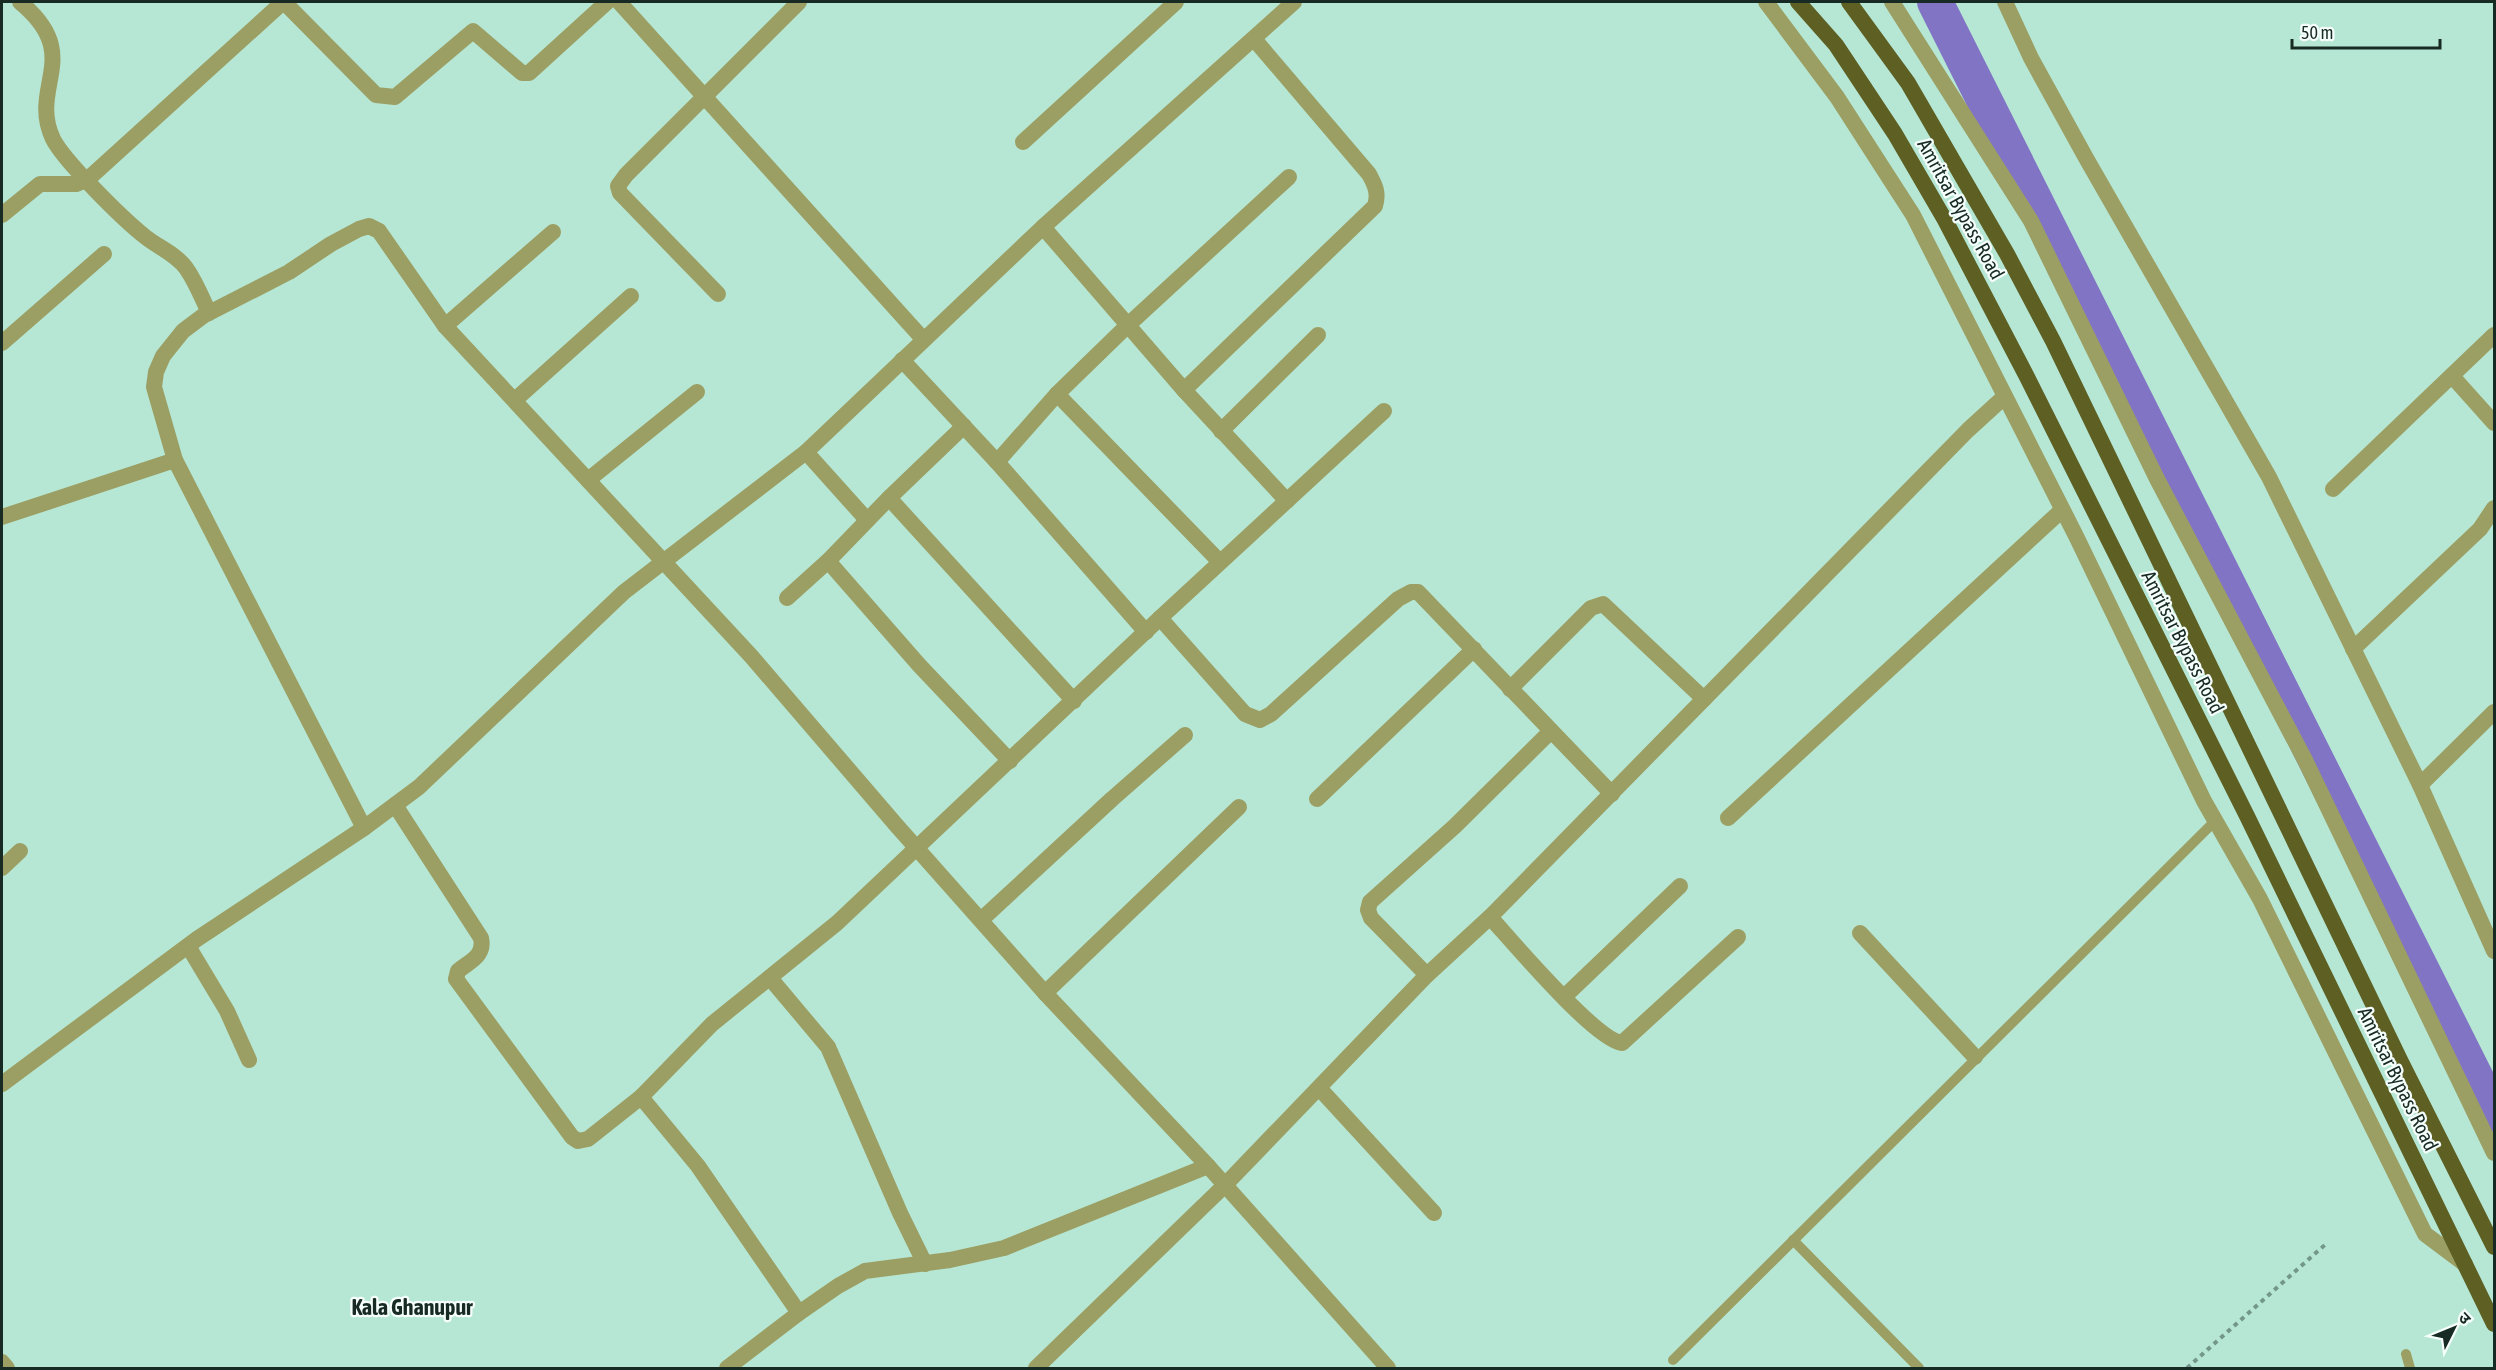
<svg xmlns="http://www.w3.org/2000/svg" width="2496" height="1370" font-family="'Asap Condensed','Noto Sans Devanagari',sans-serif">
<rect width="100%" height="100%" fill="#b6e7d5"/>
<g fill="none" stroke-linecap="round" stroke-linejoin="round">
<path stroke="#8274c4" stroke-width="36" d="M1935,2L2494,1114"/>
<path stroke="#73978a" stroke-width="4" stroke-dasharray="4.5 4.5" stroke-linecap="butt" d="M2187,1368L2327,1243"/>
<g stroke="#9c9f63" stroke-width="10">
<path d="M1793,1240L1919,1368"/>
<path d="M2406,1354L2410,1368"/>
<path d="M1673,1360L2215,821"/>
</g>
<g stroke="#9c9f63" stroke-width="16">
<path d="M20,2C85,56 28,86 53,139C64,161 122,218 143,235C157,247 175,253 186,268C196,282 202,298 209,313"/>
<path d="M284,2L376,95L395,97L473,31L522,73H529L607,2"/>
<path d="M619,2L923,339"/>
<path d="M2005,2L2031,58L2086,158L2269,477L2420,785L2494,951"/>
<path d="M1023,142L1176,2"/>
<path d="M2,215L40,184H76L88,179L283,2"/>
<path d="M1043,227L1184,390L1287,501"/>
<path d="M718,294L620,193L618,186L626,175L799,2"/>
<path d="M445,326L553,232"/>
<path d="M2,343L104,254"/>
<path d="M902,360L997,462L1146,632"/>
<path d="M2452,376L2494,423"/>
<path d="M1184,390L1375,206C1379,193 1375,185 1369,174L1254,39"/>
<path d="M1057,394L1220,562"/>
<path d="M516,399L631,296"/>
<path d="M1221,431L1318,335"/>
<path d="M806,452L867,520"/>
<path d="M997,462L1057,394L1128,325L1289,177"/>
<path d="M588,480L697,392"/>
<path d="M2333,489L2494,335"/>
<path d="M889,498L964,426"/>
<path d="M2,517L175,460"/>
<path d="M828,561L919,665L1010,761"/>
<path d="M787,598L828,561L889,498L1074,701"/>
<path d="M1160,618L1245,714L1260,720L1271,714L1398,599L1411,592H1418L1612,794"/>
<path d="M2353,649L2480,529L2494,508"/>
<path d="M1510,689L1591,608L1603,604L1704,699"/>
<path d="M2420,785L2494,712"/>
<path d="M1317,799L1474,649"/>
<path d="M395,805L481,938C485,956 470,961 458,971L456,979L572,1137L578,1141L588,1139L641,1097L712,1024L837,923L1160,618L1384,411"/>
<path d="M1728,818L2062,510"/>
<path d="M364,828L175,460L154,387L156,372L163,356L183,331L203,316L289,272L331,244L359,229L369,226L379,231L445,326L751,656L897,826L1045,993L1208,1166L1388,1368"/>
<path d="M2,868L20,851"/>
<path d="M1490,917C1512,941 1595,1040 1622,1043L1738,937"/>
<path d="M982,919L1112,799L1185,735"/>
<path d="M1860,933L1975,1057"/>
<path d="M188,946L227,1011L249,1060"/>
<path d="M1427,975L1371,918L1368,910L1370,902L1455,826L1551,731"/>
<path d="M770,978L828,1047L900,1213L925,1264"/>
<path d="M1045,993L1239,807"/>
<path d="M1564,997L1680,886"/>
<path d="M1320,1089L1434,1213"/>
<path d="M641,1097L698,1166L799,1313"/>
<path d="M2,1362L7,1368"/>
<path d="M727,1368L799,1313L838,1286L865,1271L950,1260L1004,1248L1208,1166"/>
</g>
<g stroke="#9c9f63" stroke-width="16">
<path d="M1766,2L1837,97L1913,215L2076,536L2204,801L2260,899L2425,1234L2465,1264"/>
<path d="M1892,2L2031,221L2157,479L2305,760L2494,1153"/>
<path d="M2,1084L197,939L364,828L419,787L624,592L806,452L1043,227L1294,2"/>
<path d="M1036,1368L1224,1186L1427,975L1490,917L1968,430L2003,398"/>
</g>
<g stroke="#5e5f23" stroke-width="16">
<path d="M1798,2L1836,45L1895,134L1945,220L2026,375L2247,816L2494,1324"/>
<path d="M1849,2L1908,83L2007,254L2053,341L2400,1060L2494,1247"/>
</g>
</g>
<g text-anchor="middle" stroke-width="4.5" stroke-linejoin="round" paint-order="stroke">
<g font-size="20" fill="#172a24" stroke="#f5fefa">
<text transform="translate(1961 209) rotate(61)" y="7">Amritsar Bypass Road</text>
<text transform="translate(2183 642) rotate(63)" y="7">Amritsar Bypass Road</text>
<text transform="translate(2398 1079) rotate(64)" y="7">Amritsar Bypass Road</text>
</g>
<g font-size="22" font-weight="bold" fill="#172a24" stroke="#f5fefa">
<text x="412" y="1315">Kala Ghanupur</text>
</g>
</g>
<rect width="2496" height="1370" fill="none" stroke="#172a24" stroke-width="6"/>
<g transform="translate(2454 1328) rotate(47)" stroke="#f5fefa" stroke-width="4.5" paint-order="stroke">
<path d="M0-4.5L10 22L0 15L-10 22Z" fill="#172a24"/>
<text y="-9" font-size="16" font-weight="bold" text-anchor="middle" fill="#172a24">उ</text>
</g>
<path d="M2292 39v9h148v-9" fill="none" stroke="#172a24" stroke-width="3"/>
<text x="2301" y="39" font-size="18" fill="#172a24" stroke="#f5fefa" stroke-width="4.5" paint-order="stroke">50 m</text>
</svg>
